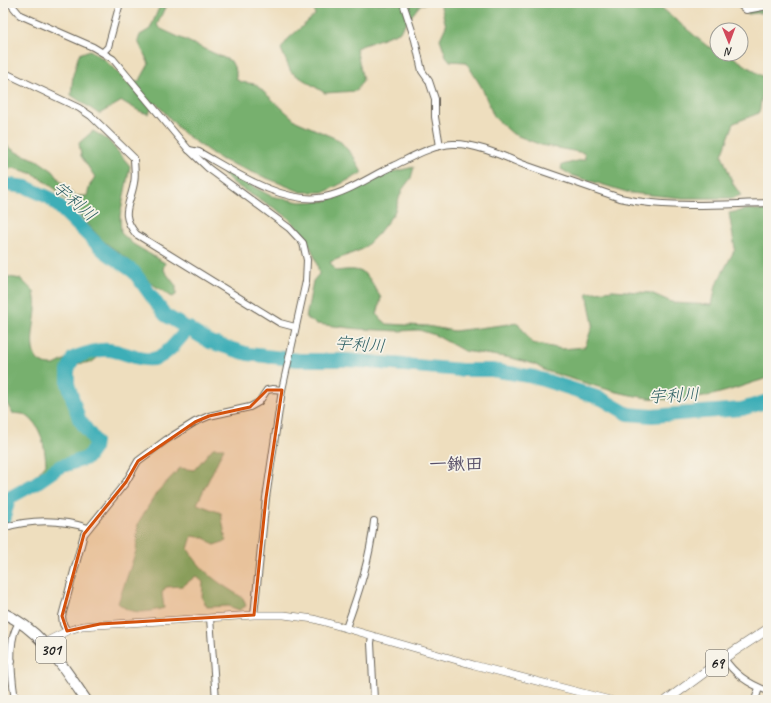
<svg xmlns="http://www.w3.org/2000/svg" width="771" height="703" font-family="Caveat,'Klee One',sans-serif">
<rect width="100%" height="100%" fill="#f7f3e8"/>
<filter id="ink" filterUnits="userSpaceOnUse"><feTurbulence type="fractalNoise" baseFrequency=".025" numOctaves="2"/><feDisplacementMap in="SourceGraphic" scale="8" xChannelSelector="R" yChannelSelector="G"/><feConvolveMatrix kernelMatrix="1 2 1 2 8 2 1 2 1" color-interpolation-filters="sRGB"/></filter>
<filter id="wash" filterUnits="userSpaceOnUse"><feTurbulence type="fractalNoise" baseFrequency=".012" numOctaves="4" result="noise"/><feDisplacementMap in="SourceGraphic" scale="16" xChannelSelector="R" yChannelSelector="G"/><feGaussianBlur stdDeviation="0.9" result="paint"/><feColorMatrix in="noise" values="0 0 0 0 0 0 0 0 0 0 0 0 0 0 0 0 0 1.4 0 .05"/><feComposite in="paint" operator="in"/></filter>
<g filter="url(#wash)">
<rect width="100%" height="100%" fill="#eedebe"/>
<g fill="#77b06e" stroke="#4a6645">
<path d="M161,3H167L157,25L161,29L231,61L236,71V79L241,82L255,84L296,121L339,140L354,157L362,173L325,192H301L220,159L183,133L156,103L148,114L139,111L122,101L99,114L71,95L73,75L79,54L90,50L105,60L130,85L140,80L149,64L138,41L140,35L150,29Z"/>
<path d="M308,3H428L420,5L399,32L356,48L363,80L356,91L325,93L291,72L281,49L288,39L315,15L314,6Z"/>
<path d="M440,3H658L663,9L707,46L717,50V54L730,55L768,80V91L762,96L759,113L734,123L722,155L733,184L741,195L733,198H683L630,193L571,175L561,169L562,165L585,159L584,153L541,145L513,134L494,117L482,88L466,62L450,61L446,56L440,39L446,26Z"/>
<path d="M741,3H768V12L748,14Z"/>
<path d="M93,131L108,140L130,166L120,216L121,233L133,244L165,263L163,269L176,286V295L172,297L152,284L131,262L102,240L58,191L34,174L14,168L3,170V143L16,152L37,160L53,171L64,186L75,196H87L90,185L95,177L81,156L79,143Z"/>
<path d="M414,167L411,178L402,190L394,213L378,234L363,249L330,262L336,271C367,267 366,273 381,298L377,315L387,324L427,326L454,331L518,323L532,343L562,349L585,347L593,324L587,293L613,290L651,293L674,303L712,305L716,285L735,249L729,213L750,209L768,211V378C750,383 733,390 716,394C658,411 601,387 546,371L534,364L511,358L464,351L435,335L419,330L399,331L359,329L317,324L306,318L313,281L319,274C317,256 306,236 293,223C283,211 261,201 247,192C238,186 227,180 222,170L271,196L300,202L325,201L392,172Z"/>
<path d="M3,276L21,279L34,292C35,298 36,304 36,310C35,327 22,367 54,365C57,364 78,352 84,349L101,355L92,362L76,364L69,372L71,397L90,446L75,460L58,465L43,476H36L46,464C45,448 41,423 25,415C22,413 16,414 12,413L6,402L3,401Z"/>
<path d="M213,448H224L197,504L221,513L226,541L214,545L205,538L192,536L188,549C203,574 219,583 243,598L246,606L239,610L229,606L207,607L202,598L203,582L196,576L183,586L166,587L162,593L164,608C148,612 132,616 118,603L136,551L138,523L157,492L180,468L194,470Z"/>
</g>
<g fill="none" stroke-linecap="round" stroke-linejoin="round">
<g stroke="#3eaeb7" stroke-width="14">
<path d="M3,184L26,187L50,198L104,251L134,272L165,315L210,342L248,354L299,360H347L461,370H492L534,377L572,389L602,399L628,414L652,416L742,409L768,401"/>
<path d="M3,521L9,498L36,483L59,467L87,458L94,448L95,441L79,419L68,384V370L73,358C84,354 96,349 109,350C123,351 142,363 157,358C169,354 180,337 189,328"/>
</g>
</g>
</g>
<g filter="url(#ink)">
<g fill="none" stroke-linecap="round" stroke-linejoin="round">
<defs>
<g id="minor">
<path d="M10,3L20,15L93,47L113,59L188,149L208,168L289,228L303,243L307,260L306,281L282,390L266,498L254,615"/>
<path d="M403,3L415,40L422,71L429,81L435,99V117L440,146"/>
<path d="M738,3L746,10L768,6"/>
<path d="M103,52L108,47L120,3"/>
<path d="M3,72L79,108L91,116L134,158C134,166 136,175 134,183C130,206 119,213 136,234L280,323L295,327"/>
<path d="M189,150L199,152C233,171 284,206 325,197C349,192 371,176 393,166C412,157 432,145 453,144C475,143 505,157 525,165C557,176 588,187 620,198C668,209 719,204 768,203"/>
<path d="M3,528C29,519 62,519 88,528"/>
<path d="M210,618L216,700"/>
<path d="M346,628C359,592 370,559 374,521"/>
<path d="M67,631L63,624L62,616L84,534L126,482L138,461L166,440L195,422L209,416L250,407L259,402L267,390L273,389L282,390"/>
<path d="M372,636L371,643L374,700"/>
<path d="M724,658C734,674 751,685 768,691"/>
<path d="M3,661H12"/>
<path d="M15,700C12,680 6,637 20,622"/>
<path d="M755,700L759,688"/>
</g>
<path id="tertiary" d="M45,642L67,631L82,626L254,615H284L314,619L474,665L610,700"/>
<path id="primary" d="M667,700L724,658L768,629"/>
<path id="trunk" d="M3,613C42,630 63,667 86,700"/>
</defs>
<use href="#minor" stroke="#666055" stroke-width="8"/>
<use href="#tertiary" stroke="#666055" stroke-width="8"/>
<use href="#primary" stroke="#666055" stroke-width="10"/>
<use href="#trunk" stroke="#666055" stroke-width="12"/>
<use href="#minor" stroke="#fff" stroke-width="6"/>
<use href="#tertiary" stroke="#fff" stroke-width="7"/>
<use href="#primary" stroke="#fff" stroke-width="9"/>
<use href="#trunk" stroke="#fff" stroke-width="10"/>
</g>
</g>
<path fill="#d4530e" fill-opacity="0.2" stroke="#d4530e" stroke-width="3" stroke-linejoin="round" d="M267,390H282L266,498L254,615L100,624L67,631L62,616L84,534L126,482L138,461L195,422L209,416L250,407Z"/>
<g text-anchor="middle" stroke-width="3.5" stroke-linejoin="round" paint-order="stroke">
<g fill="#f7f3e8" stroke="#5e5c59" stroke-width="1">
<rect x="36" y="637" width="30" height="26" rx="3"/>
<rect x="706" y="650" width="22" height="26" rx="3"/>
</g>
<g font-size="15" font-weight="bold" fill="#1c1c1c">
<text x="51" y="655">301</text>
<text x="717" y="668">69</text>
</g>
<g font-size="17" font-style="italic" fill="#2b5e62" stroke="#f7f3e8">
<text transform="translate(75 201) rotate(41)" y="6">宇利川</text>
<text transform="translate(360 344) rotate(4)" y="6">宇利川</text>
<text transform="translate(674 395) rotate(-3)" y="6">宇利川</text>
</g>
<g font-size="18" font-weight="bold" fill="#595169" stroke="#f7f3e8">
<text x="456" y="470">一鍬田</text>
</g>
</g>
<rect width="771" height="703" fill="none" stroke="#f7f3e8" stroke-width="16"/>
<g transform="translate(729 42) rotate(179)"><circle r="19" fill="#f7f3e8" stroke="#9f9d96"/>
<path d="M0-3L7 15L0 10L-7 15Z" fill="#d1495b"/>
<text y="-6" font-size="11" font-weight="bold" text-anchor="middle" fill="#1c1c1c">N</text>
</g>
</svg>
